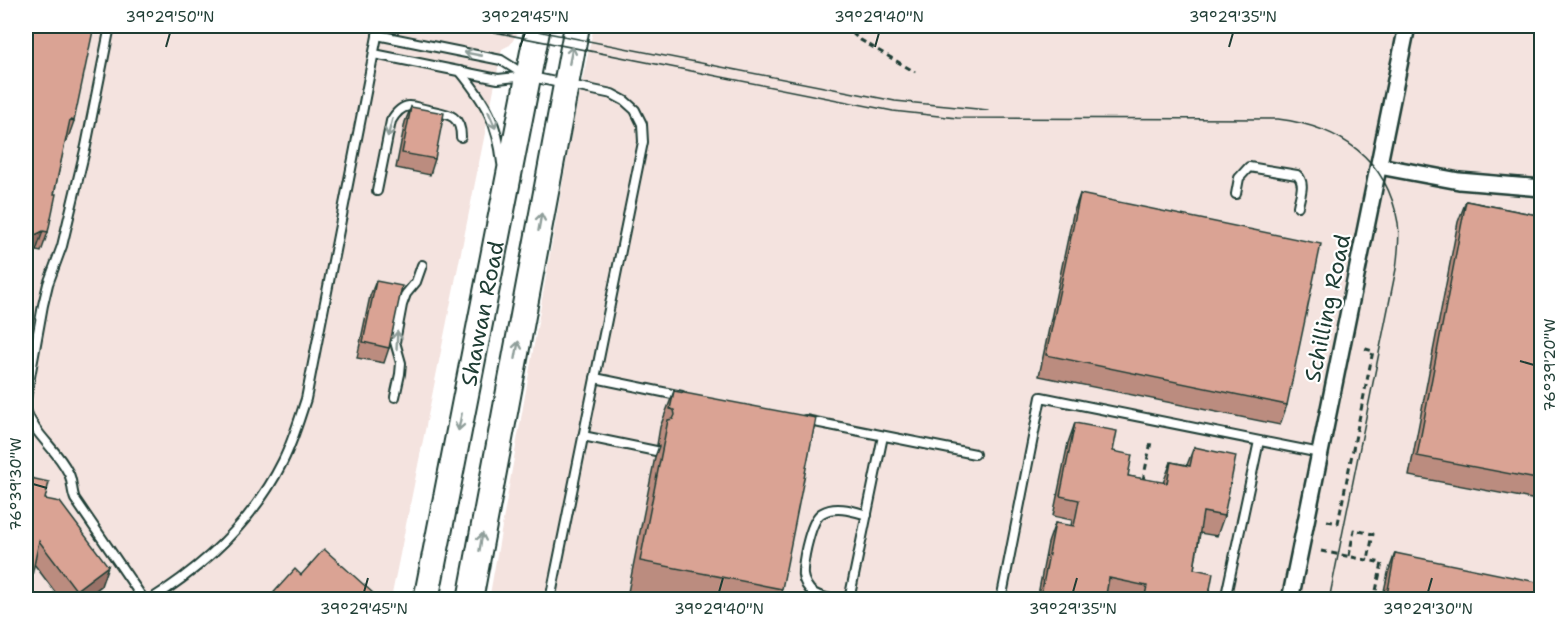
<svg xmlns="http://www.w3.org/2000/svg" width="1567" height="625" font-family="'Shantell Sans',sans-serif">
<rect width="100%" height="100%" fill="#fff"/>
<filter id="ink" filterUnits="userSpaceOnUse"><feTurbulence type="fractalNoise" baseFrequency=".0167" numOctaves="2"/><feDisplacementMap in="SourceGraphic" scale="12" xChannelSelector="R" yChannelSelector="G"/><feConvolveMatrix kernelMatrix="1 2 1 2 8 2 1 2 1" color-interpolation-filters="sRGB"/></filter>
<g filter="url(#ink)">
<g fill="#f4e3df">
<path d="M26,26H522L510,45L502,49L391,599H26Z"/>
<path d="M594,26H1541V599L489,600L574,118Z"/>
</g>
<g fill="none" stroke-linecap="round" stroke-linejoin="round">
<defs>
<g id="lane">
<path d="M377,35L501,60L525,75"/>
<path d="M374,54L498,79L527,76L612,94L625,101L635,110L642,124L643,142L550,600"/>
<path d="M460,71C485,102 498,123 502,163"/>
<path d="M377,191L391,121C395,114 400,107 409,106C415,106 422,109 428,110C447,114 461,114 461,137"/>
<path d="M1236,194L1239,178L1249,167L1297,175C1306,183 1300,195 1298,206"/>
<path d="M595,378L682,396"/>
<path d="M395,397L400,374L401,363L395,342L402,305L406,294L416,282L422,265"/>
<path d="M26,399L43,305L48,284L62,246L86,146L110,26"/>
<path d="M26,410C34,435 57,449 68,472C73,480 71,490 75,499L144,600"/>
<path d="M805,420L975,454"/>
<path d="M583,436L656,451"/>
<path d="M150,600C206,565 254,520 283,461C293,441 299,420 306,399L379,26"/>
<path d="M836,600C828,598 816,597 810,590C805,584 802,576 803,569C804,556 811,519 822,513C836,505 853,511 867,515"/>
<path d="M849,600L883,436"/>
<path d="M1001,600L1041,397L1320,453"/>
<path d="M1225,600L1259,441"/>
</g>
<g id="street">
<path d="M1379,166L1459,181L1542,188"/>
<path d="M1290,600L1407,26"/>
</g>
<g id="primary">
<path id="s1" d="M426,600L538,26"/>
<path d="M470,600L577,26"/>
</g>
</defs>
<use href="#lane" stroke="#1f3d34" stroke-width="12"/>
<use href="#street" stroke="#1f3d34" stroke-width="20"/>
<use href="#primary" stroke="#1f3d34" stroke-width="28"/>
<g stroke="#1f3d34" stroke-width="3" stroke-dasharray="6 4.5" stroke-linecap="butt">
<path d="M844,26L859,39L915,72"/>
<path d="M1143,480L1151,442"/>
<path d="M1327,521L1338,523L1373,351L1362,348"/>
<path d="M1321,551L1382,563L1374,600"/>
<path d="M1349,556L1354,530L1373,534L1368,560"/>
</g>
<use href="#lane" stroke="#fff" stroke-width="8"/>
<use href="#street" stroke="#fff" stroke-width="15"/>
<use href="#primary" stroke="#fff" stroke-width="24"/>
<g stroke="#1f3d34" stroke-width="1.5">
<path d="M473,26L489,31L893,111L957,118L1278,119C1340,127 1387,158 1398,223C1400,238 1398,254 1396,269L1329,600"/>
<path d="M512,26L895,101L988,110"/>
</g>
</g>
<g fill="#bb8c7f" stroke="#1f3d34" stroke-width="1.5">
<path d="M26,26L74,121L67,141H65L54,194L48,232L41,252L36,251Z"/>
<path d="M411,107L435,159L430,175L396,168L405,122Z"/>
<path d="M1080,194L1287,405L1280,425L1039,376L1073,214Z"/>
<path d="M1466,201L1542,216V501L1409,476L1458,222Z"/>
<path d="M376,281L389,348L384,363L357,358L370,296Z"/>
<path d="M674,391L782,589L778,600H638L627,597L655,457L659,446L657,445L660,427Z"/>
<path d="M1075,423L1113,451L1128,476L1163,483L1171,462L1187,465L1194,447L1224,516L1217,536L1200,533L1194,569L1208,600H1037L1048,543L1055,523L1071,526L1072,520L1053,516L1068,443Z"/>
<path d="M45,499L101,586L83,600H61L34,564Z"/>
<path d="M1395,553L1542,600H1382L1388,573Z"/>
</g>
<g fill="#997268" stroke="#1f3d34" stroke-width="1.5">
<path d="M43,231L36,251L26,256V244L27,239Z"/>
<path d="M108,566L101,586L83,600H73L76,590Z"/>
</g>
<g fill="#daa394" stroke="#1f3d34" stroke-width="1.5">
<path d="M26,26H94L74,121L70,120L54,194H56L48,232L43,231L27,239L26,248Z"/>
<path d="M411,107L444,113L435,159L402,153Z"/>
<path d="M1080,194L1321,244L1287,405L1046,355Z"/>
<path d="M1466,201L1542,216V480L1417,456Z"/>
<path d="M376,281L402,286L389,348L363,342Z"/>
<path d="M674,391L816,418L782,589L640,561L668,420L673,419L675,415L674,410L670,409Z"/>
<path d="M1075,423L1117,431L1113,451L1132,455L1128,476L1167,483L1171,462L1190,466L1194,447L1236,456L1224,516L1203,512L1194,569L1213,573L1208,600H1144L1147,586L1109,578L1105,600L1084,596V600H1040L1055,523L1074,526L1079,500L1060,496Z"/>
<path d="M26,477L49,482L45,499L60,502L108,566L76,590L39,541L27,600H26Z"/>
<path d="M324,549L373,593L368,600H267L295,569L301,575Z"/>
<path d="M1395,553L1542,583V600H1386Z"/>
</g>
<defs><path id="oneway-shaft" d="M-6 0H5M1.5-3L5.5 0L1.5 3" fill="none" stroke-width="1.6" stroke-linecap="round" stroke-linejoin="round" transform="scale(1.5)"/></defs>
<g stroke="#8f9e9a">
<use href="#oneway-shaft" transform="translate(473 54) rotate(-169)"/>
<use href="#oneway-shaft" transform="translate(571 55) rotate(-79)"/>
<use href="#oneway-shaft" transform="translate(492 120) rotate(67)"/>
<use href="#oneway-shaft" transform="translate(390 128) rotate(105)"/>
<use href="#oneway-shaft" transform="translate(540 222) rotate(-80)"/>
<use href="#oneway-shaft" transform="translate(397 340) rotate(-87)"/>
<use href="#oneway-shaft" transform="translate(517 350) rotate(-80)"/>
<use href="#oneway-shaft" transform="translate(460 422) rotate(101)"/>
<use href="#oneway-shaft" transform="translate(481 542) rotate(-80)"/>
</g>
</g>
<path fill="none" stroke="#1f3d34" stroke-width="2" d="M166,47L170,33M520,47L525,33M875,47L879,33M1229,47L1233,33M1520,361L1534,365M33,484L47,488M364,592L368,578M719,592L723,578M1073,592L1077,578M1428,592L1432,578"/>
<g text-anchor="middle" stroke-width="4.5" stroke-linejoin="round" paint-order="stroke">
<g font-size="22" fill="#1f3d34" stroke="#fff">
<text transform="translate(1327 308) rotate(-78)" y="8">Schilling Road</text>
<text dy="8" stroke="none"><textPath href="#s1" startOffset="292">Shawan Road</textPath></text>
</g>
</g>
<rect width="1567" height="625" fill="none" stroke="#fff" stroke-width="66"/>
<rect x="33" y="33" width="1501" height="559" fill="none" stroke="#1f3d34" stroke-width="2"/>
<g font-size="15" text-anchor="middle" fill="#1f3d34">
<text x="170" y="22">39°29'50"N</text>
<text x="525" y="22">39°29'45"N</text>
<text x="879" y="22">39°29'40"N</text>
<text x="1233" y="22">39°29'35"N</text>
<text transform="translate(1550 365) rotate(-90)" y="5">76°39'20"W</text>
<text transform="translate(16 484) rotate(-90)" y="5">76°39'30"W</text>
<text x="364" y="614">39°29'45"N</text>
<text x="719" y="614">39°29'40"N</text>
<text x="1073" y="614">39°29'35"N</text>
<text x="1428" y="614">39°29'30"N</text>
</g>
</svg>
